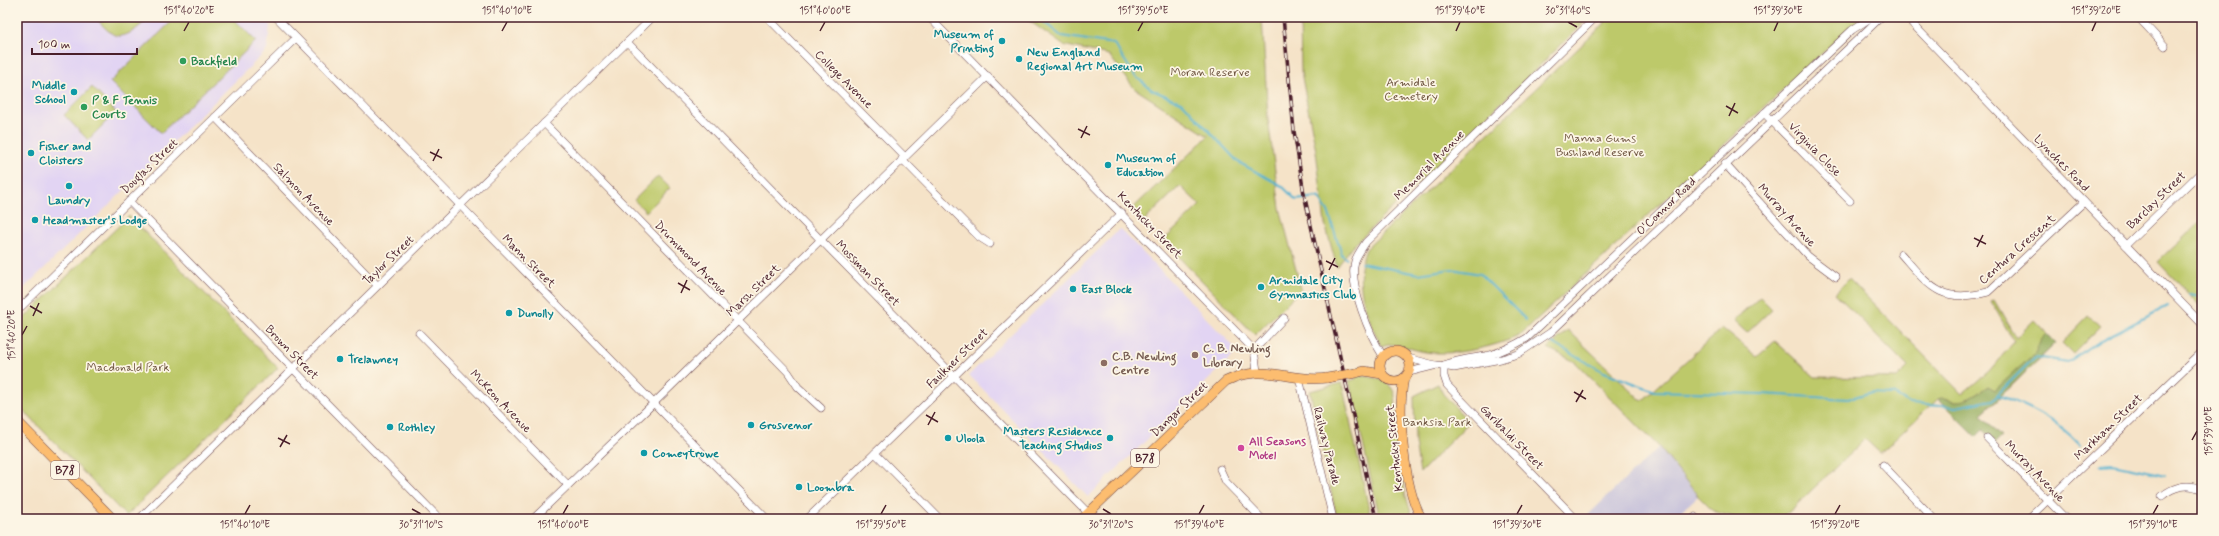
<svg xmlns="http://www.w3.org/2000/svg" width="2219" height="536" font-family="Mynerve,sans-serif">
<rect width="100%" height="100%" fill="#fcf5e5"/>
<filter id="ink" filterUnits="userSpaceOnUse"><feTurbulence type="fractalNoise" baseFrequency=".025" numOctaves="2"/><feDisplacementMap in="SourceGraphic" scale="8" xChannelSelector="R" yChannelSelector="G"/><feConvolveMatrix kernelMatrix="1 2 1 2 8 2 1 2 1" color-interpolation-filters="sRGB"/></filter>
<filter id="wash" filterUnits="userSpaceOnUse"><feTurbulence type="fractalNoise" baseFrequency=".012" numOctaves="4" result="noise"/><feDisplacementMap in="SourceGraphic" scale="16" xChannelSelector="R" yChannelSelector="G"/><feGaussianBlur stdDeviation="0.9" result="paint"/><feColorMatrix in="noise" values="0 0 0 0 0 0 0 0 0 0 0 0 0 0 0 0 0 1.4 0 .05"/><feComposite in="paint" operator="in"/></filter>
<g filter="url(#wash)">
<rect width="100%" height="100%" fill="#f5e3c8"/>
<g fill="#e2d4f3">
<path d="M17,17H262L270,25L267,50L17,295Z"/>
<path d="M1120,229L1238,351L1088,497L969,375Z"/>
</g>
<path fill="#c5c0da" d="M1659,447L1698,496L1673,519H1592L1588,515Z"/>
<g fill="#bdc96b" stroke="#84744b">
<path d="M95,17H150C141,25 124,43 111,33C105,29 100,22 95,17Z"/>
<path d="M176,17H232L256,41L161,133L110,82Z"/>
<path d="M1024,17H1262L1268,119L1280,208L1301,289L1255,335L1163,241L1200,205L1180,186L1144,221L1132,209L1208,136L1134,88L1109,55L1063,45Z"/>
<path d="M1300,17H1590L1384,216L1352,247L1337,267L1325,224L1316,151L1301,72Z"/>
<path d="M1600,17H1861L1519,336C1493,347 1462,354 1434,353C1418,352 1403,345 1388,344L1381,346C1367,315 1352,283 1366,249L1605,23Z"/>
<path d="M92,87L116,112L88,140L64,115Z"/>
<path d="M658,176L670,188L646,212L634,200Z"/>
<path d="M129,216L278,368L126,516L17,404V325Z"/>
<path d="M2202,220V308L2158,262Z"/>
<path d="M1849,279L1962,394L1989,371L2014,342L1991,301L1994,300L2016,338L2034,320L2056,343L1981,415L2002,436L1995,443L1983,430L1976,437L1938,399L1880,453L1865,439L1789,512L1777,519H1739L1713,511L1698,496L1659,447L1575,362L1548,348L1568,330L1642,401L1722,328L1757,357L1775,341L1815,377L1897,378L1908,367L1835,293Z"/>
<path d="M1760,297L1772,309L1747,333L1734,321Z"/>
<path d="M2088,316L2100,327L2073,354L2062,343Z"/>
<path d="M1362,376C1386,378 1399,386 1395,412C1399,448 1399,486 1414,519H1380L1349,381L1356,379L1355,377Z"/>
<path d="M1342,383L1371,519H1337L1310,391Z"/>
<path d="M1438,384L1443,394L1469,422L1420,473L1415,443L1414,396Z"/>
</g>
<path fill="#96ad5f" stroke="#706645" d="M2047,334L2056,343L1981,415L2002,436L1995,443L1983,430L1976,437L1938,399C1945,396 1950,401 1956,401C1969,401 1978,393 1988,386L1995,390L2035,353L2041,340Z"/>
<g fill="none" stroke-linecap="round" stroke-linejoin="round">
<g stroke="#53b2d1" stroke-width="2">
<path d="M1038,17L1061,36L1114,44L1135,76L1152,90L1183,103L1238,162L1282,186L1296,200L1318,197L1328,211L1342,255L1347,259"/>
<path d="M1361,263L1418,274L1452,269L1480,274L1526,320"/>
<path d="M2189,294L2202,296"/>
<path d="M1551,342L1604,372L1655,391L1762,394L1848,399L1868,393L1893,394L1910,404L1956,407L1992,400L2035,357L2068,362L2101,340L2168,306"/>
<path d="M1997,395C2029,406 2056,419 2080,445"/>
<path d="M2101,465L2113,464L2165,475"/>
</g>
</g>
</g>
<g filter="url(#ink)">
<g fill="none" stroke-linecap="round" stroke-linejoin="round">
<defs>
<g id="minor">
<path d="M276,17L767,519"/>
<path d="M767,17L905,157"/>
<path d="M929,17L1254,350L1257,371"/>
<path d="M1906,17L2202,324"/>
<path d="M2138,17L2165,46"/>
<path d="M627,42L1094,519"/>
<path d="M1764,113L1850,201"/>
<path d="M215,117L377,285"/>
<path d="M544,123L788,372L798,387L821,408"/>
<path d="M902,159L979,237L990,244"/>
<path d="M1725,164L1808,256L1836,277"/>
<path d="M129,201L440,519"/>
<path d="M2126,245L2202,171"/>
<path d="M1901,254C1930,287 1940,304 1988,292L2084,202"/>
<path d="M17,311L296,38"/>
<path d="M419,333L568,485"/>
<path d="M1254,350L1284,318"/>
<path d="M1383,356C1370,336 1348,284 1355,261C1357,255 1362,248 1366,242L1596,17"/>
<path d="M1408,358L1435,365"/>
<path d="M1444,365C1459,359 1474,358 1490,355C1503,351 1515,345 1527,338L1852,30L1872,17"/>
<path d="M1444,365V376L1447,385L1576,519"/>
<path d="M1409,372L1437,365L1454,368L1501,359L1518,354L1551,332L1881,17"/>
<path d="M1299,378L1333,519"/>
<path d="M1987,438L2066,519"/>
<path d="M875,453L940,519"/>
<path d="M1883,465L1934,519"/>
<path d="M1220,469L1226,482L1262,519"/>
<path d="M2162,496C2173,487 2188,482 2202,490"/>
<path d="M139,519L653,17"/>
<path d="M533,519L658,399L988,76"/>
<path d="M807,519L1122,213"/>
<path d="M1693,519L1695,517"/>
<path d="M2028,519L2202,352"/>
</g>
<g id="major">
<circle cx="1395" cy="366" r="15"/>
<path d="M1356,373L1364,371L1382,374"/>
<path d="M1404,378C1397,411 1404,490 1422,519"/>
<path d="M17,421L113,519"/>
<path d="M1082,519L1226,381C1264,362 1290,383 1327,378"/>
</g>
</defs>
<use href="#minor" stroke="#643c43" stroke-width="8"/>
<use href="#major" stroke="#643c43" stroke-width="10"/>
<use href="#minor" stroke="#fff" stroke-width="7"/>
<use href="#major" stroke="#fcbd6f" stroke-width="9"/>
<defs>
<path id="rail" d="M1283,17L1294,131L1304,194L1376,519"/>
</defs>
<use href="#rail" stroke="#4a1f2b" stroke-width="3.5"/>
<use href="#rail" stroke="#fcf5e5" stroke-width="2" stroke-dasharray="6" stroke-linecap="butt"/>
<defs>
<path id="major-bridge" d="M1327,378L1356,373"/>
</defs>
<use href="#major-bridge" stroke="#643c43" stroke-width="10" stroke-linecap="butt"/>
<use href="#major-bridge" stroke="#fcbd6f" stroke-width="9"/>
</g>
</g>
<path fill="none" stroke="#4a1f2b" stroke-width="1.5" d="M1568,22L1577,27M184,31L189,22M502,31L507,22M820,31L825,22M1138,31L1143,22M1456,31L1460,22M1774,31L1778,22M2092,31L2096,22M1726,106L1738,113M1729,116L1735,103M1078,129L1090,135M1081,138L1087,126M430,152L442,158M433,161L439,149M1974,238L1986,244M1977,247L1983,235M1326,261L1338,267M1329,270L1335,258M678,283L690,290M681,293L687,280M30,306L42,313M33,316L39,303M22,335L27,326M1574,392L1586,399M1576,402L1583,390M926,415L938,422M928,425L935,412M278,438L290,444M2192,440L2197,431M280,447L287,435M412,509L421,514M1103,509L1111,514M245,514L250,505M563,514L568,505M881,514L886,505M1199,514L1204,505M1517,514L1522,505M1835,514L1840,505M2153,514L2158,505"/>
<g fill="#0f9aa8" stroke="#fcf5e5" stroke-width="1.5">
<circle cx="1002" cy="41" r="4"/>
<circle cx="1019" cy="59" r="4"/>
<circle cx="74" cy="92" r="4"/>
<circle cx="31" cy="153" r="4"/>
<circle cx="1108" cy="165" r="4"/>
<circle cx="69" cy="186" r="4"/>
<circle cx="35" cy="220" r="4"/>
<circle cx="1261" cy="287" r="4"/>
<circle cx="1073" cy="289" r="4"/>
<circle cx="509" cy="313" r="4"/>
<circle cx="340" cy="359" r="4"/>
<circle cx="751" cy="425" r="4"/>
<circle cx="390" cy="427" r="4"/>
<circle cx="948" cy="438" r="4"/>
<circle cx="1110" cy="438" r="4"/>
<circle cx="644" cy="453" r="4"/>
<circle cx="799" cy="487" r="4"/>
</g>
<g fill="#2e9e5b" stroke="#fcf5e5" stroke-width="1.5">
<circle cx="183" cy="61" r="4"/>
<circle cx="84" cy="107" r="4"/>
</g>
<g fill="#8d6e63" stroke="#fcf5e5" stroke-width="1.5">
<circle cx="1195" cy="355" r="4"/>
<circle cx="1104" cy="363" r="4"/>
</g>
<circle fill="#d1479c" stroke="#fcf5e5" stroke-width="1.5" cx="1241" cy="448" r="4"/>
<g text-anchor="middle" stroke-width="3.5" stroke-linejoin="round" paint-order="stroke">
<g fill="#fcf5e5" stroke="#7f5f63" stroke-width="1">
<rect x="1131" y="449" width="28" height="18" rx="3"/>
<rect x="51" y="461" width="28" height="18" rx="3"/>
</g>
<g font-size="11" font-weight="bold" fill="#4a1f2b">
<text x="1145" y="462">B78</text>
<text x="65" y="474">B78</text>
</g>
<g font-size="12" font-weight="bold" fill="#0d838f" stroke="#fcf5e5" text-anchor="start">
<text x="994" y="38" text-anchor="end">Museum of<tspan x="994" dy="14">Printing</tspan></text>
<text x="1027" y="56">New England<tspan x="1027" dy="14">Regional Art Museum</tspan></text>
<text x="66" y="89" text-anchor="end">Middle<tspan x="66" dy="14">School</tspan></text>
<text x="39" y="150">Fisher and<tspan x="39" dy="14">Cloisters</tspan></text>
<text x="1116" y="162">Museum of<tspan x="1116" dy="14">Education</tspan></text>
<text x="69" y="204" text-anchor="middle">Laundry</text>
<text x="43" y="224">Headmaster's Lodge</text>
<text x="1269" y="284">Armidale City<tspan x="1269" dy="14">Gymnastics Club</tspan></text>
<text x="1081" y="293">East Block</text>
<text x="517" y="317">Dunolly</text>
<text x="348" y="363">Trelawney</text>
<text x="759" y="429">Grosvenor</text>
<text x="398" y="431">Rothley</text>
<text x="1102" y="435" text-anchor="end">Masters Residence<tspan x="1102" dy="14">Teaching Studios</tspan></text>
<text x="956" y="442">Uloola</text>
<text x="652" y="457">Comeytrowe</text>
<text x="807" y="491">Loombra</text>
</g>
<g font-size="12" font-weight="bold" fill="#27864d" stroke="#fcf5e5" text-anchor="start">
<text x="191" y="65">Backfield</text>
<text x="92" y="104">P &amp; F Tennis<tspan x="92" dy="14">Courts</tspan></text>
</g>
<g font-size="12" fill="#6c523e" stroke="#fcf5e5">
<text x="1210" y="76">Moran Reserve</text>
<text x="1411" y="86">Armidale<tspan x="1411" dy="14">Cemetery</tspan></text>
<text x="1600" y="142">Manna Gums<tspan x="1600" dy="14">Bushland Reserve</tspan></text>
<text x="128" y="371">Macdonald Park</text>
<text x="1437" y="426">Banksia Park</text>
</g>
<g font-size="12" fill="#4a1f2b" stroke="#fcf5e5">
<text transform="translate(844 79) rotate(45)" y="4">College Avenue</text>
<text transform="translate(1815 149) rotate(46)" y="4">Virginia Close</text>
<text transform="translate(2062 163) rotate(46)" y="4">Lynches Road</text>
<text transform="translate(1429 165) rotate(-45)" y="4">Memorial Avenue</text>
<text transform="translate(149 166) rotate(-44)" y="4">Douglas Street</text>
<text transform="translate(304 194) rotate(46)" y="4">Salmon Avenue</text>
<text transform="translate(2156 200) rotate(-44)" y="4">Barclay Street</text>
<text transform="translate(1666 206) rotate(-44)" y="4">O'Connor Road</text>
<text transform="translate(1787 215) rotate(48)" y="4">Murray Avenue</text>
<text transform="translate(1150 225) rotate(46)" y="4">Kentucky Street</text>
<text transform="translate(2017 249) rotate(-42)" y="4">Centura Crescent</text>
<text transform="translate(691 258) rotate(46)" y="4">Drummond Avenue</text>
<text transform="translate(388 260) rotate(-44)" y="4">Taylor Street</text>
<text transform="translate(529 261) rotate(45)" y="4">Mann Street</text>
<text transform="translate(868 273) rotate(46)" y="4">Mossman Street</text>
<text transform="translate(753 290) rotate(-44)" y="4">Marsh Street</text>
<text transform="translate(292 352) rotate(46)" y="4">Brown Street</text>
<text transform="translate(957 358) rotate(-44)" y="4">Faulkner Street</text>
<text transform="translate(501 401) rotate(46)" y="4">McKeon Avenue</text>
<text transform="translate(1179 409) rotate(-44)" y="4">Dangar Street</text>
<text transform="translate(2108 427) rotate(-44)" y="4">Markham Street</text>
<text transform="translate(1512 437) rotate(46)" y="4">Garibaldi Street</text>
<text transform="translate(1327 446) rotate(76)" y="4">Railway Parade</text>
<text transform="translate(1394 448) rotate(-96)" y="4">Kentucky Street</text>
<text transform="translate(2035 471) rotate(46)" y="4">Murray Avenue</text>
</g>
<g font-size="12" font-weight="bold" fill="#785e54" stroke="#fcf5e5" text-anchor="start">
<text x="1203" y="352">C. B. Newling<tspan x="1203" dy="14">Library</tspan></text>
<text x="1112" y="360">C.B. Newling<tspan x="1112" dy="14">Centre</tspan></text>
</g>
<g font-size="12" font-weight="bold" fill="#b23c85" stroke="#fcf5e5" text-anchor="start">
<text x="1249" y="445">All Seasons<tspan x="1249" dy="14">Motel</tspan></text>
</g>
</g>
<rect width="2219" height="536" fill="none" stroke="#fcf5e5" stroke-width="44"/>
<path d="M32 48v6h105v-6" fill="none" stroke="#4a1f2b" stroke-width="2"/>
<text x="38" y="48" font-size="12" fill="#4a1f2b" stroke="#fcf5e5" stroke-width="3" paint-order="stroke">100 m</text>
<rect x="22" y="22" width="2175" height="492" fill="none" stroke="#4a1f2b" stroke-width="1.5"/>
<g font-size="10" text-anchor="middle" fill="#4a1f2b">
<text x="189" y="14">151°40'20"E</text>
<text x="507" y="14">151°40'10"E</text>
<text x="825" y="14">151°40'00"E</text>
<text x="1143" y="14">151°39'50"E</text>
<text x="1460" y="14">151°39'40"E</text>
<text x="1568" y="14">30°31'40"S</text>
<text x="1778" y="14">151°39'30"E</text>
<text x="2096" y="14">151°39'20"E</text>
<text transform="translate(11 335) rotate(-90)" y="4">151°40'20"E</text>
<text transform="translate(2208 431) rotate(-90)" y="4">151°39'10"E</text>
<text x="245" y="528">151°40'10"E</text>
<text x="421" y="528">30°31'10"S</text>
<text x="563" y="528">151°40'00"E</text>
<text x="881" y="528">151°39'50"E</text>
<text x="1111" y="528">30°31'20"S</text>
<text x="1199" y="528">151°39'40"E</text>
<text x="1517" y="528">151°39'30"E</text>
<text x="1835" y="528">151°39'20"E</text>
<text x="2153" y="528">151°39'10"E</text>
</g>
</svg>
